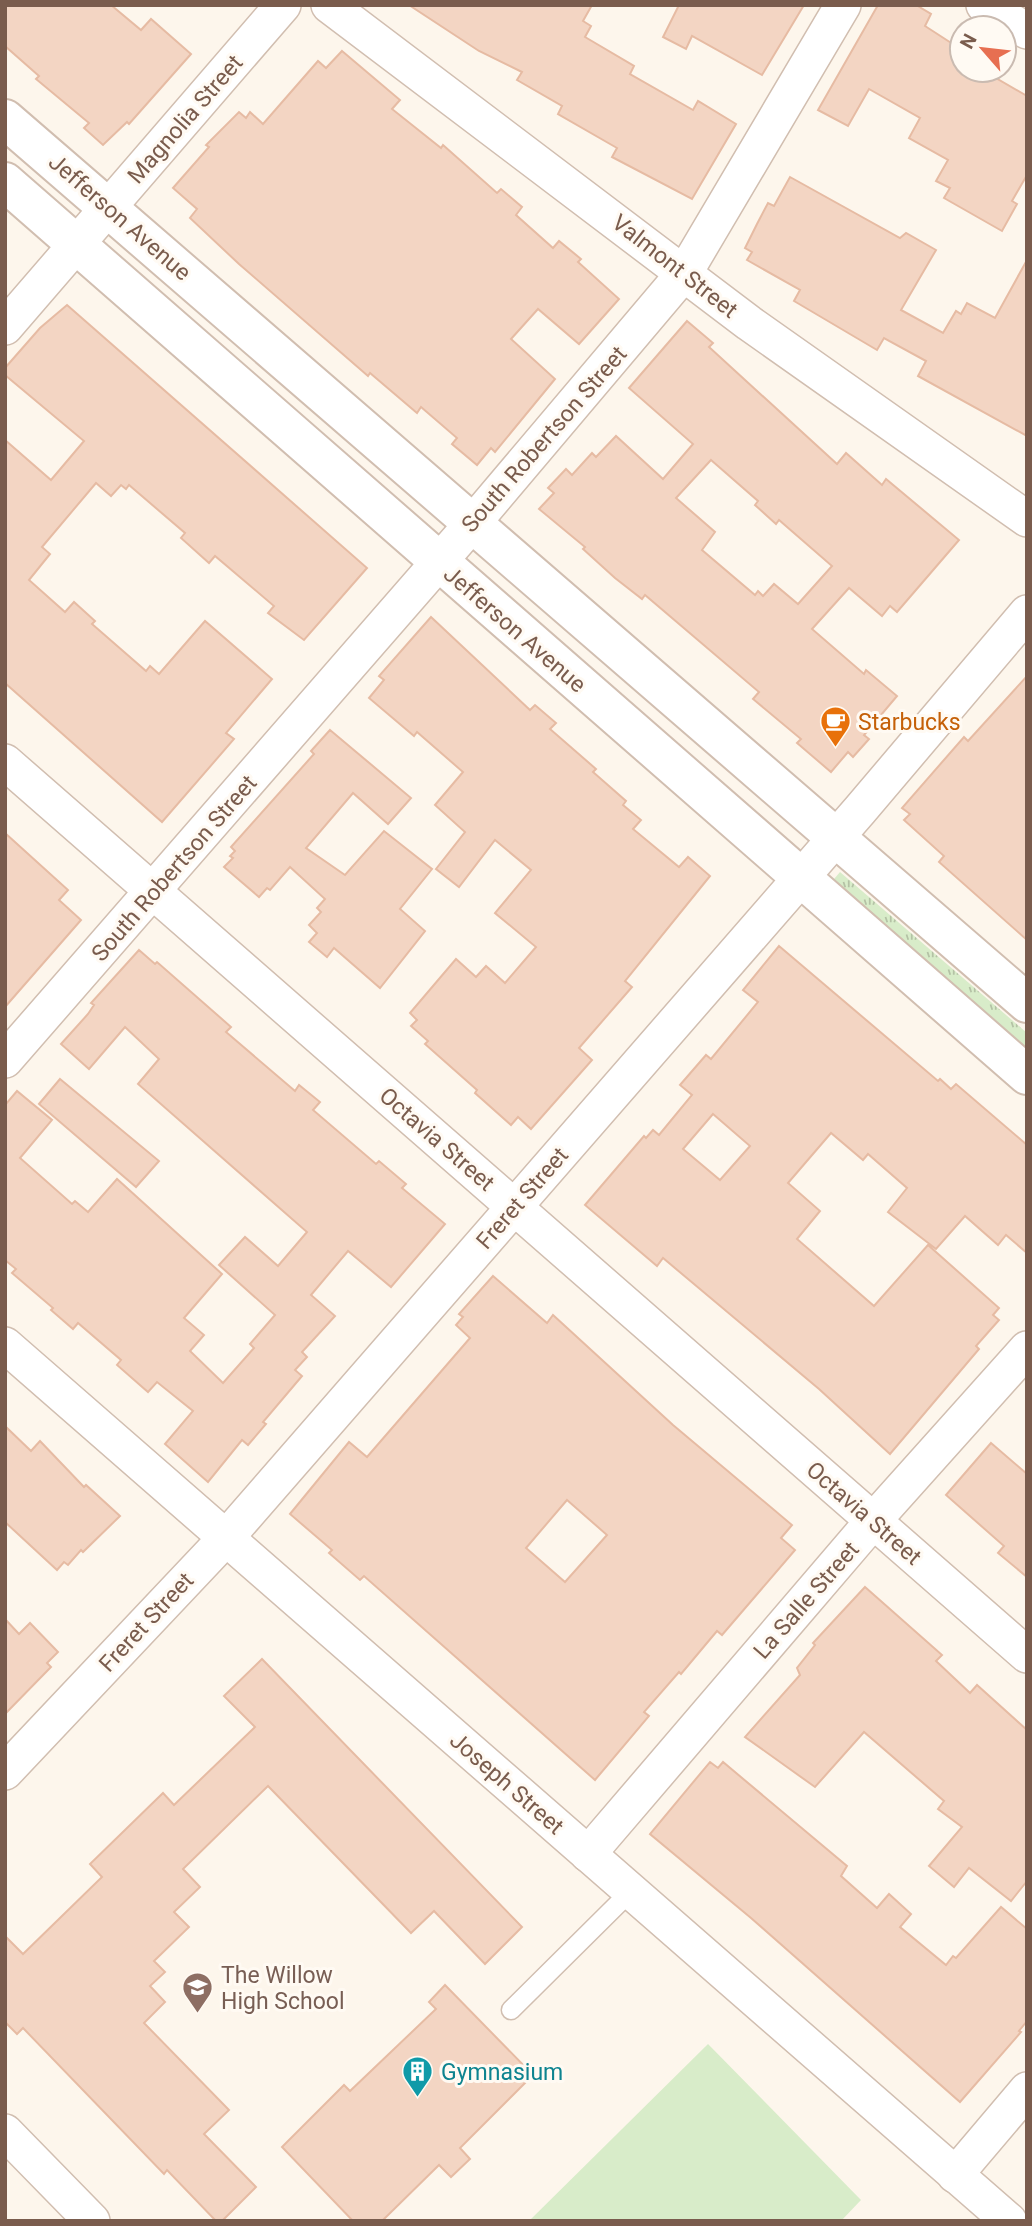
<svg xmlns="http://www.w3.org/2000/svg" width="1032" height="2226" font-family="Roboto,sans-serif">
<defs>
<pattern id="grass-tufts" width="24" height="20" patternUnits="userSpaceOnUse" patternTransform="scale(1.75)"><rect width="24" height="20" fill="#d8ecc9"/><path d="M3 7l-1-3M5 7V3M7 7l1-3M15 17l-1-3M17 17v-4M19 17l1-3" fill="none" stroke="#b4c2a5"/></pattern>
</defs>
<rect width="100%" height="100%" fill="#fdf6ec"/>
<path fill="url(#grass-tufts)" d="M840,872L1027,1033V1058L829,885Z"/>
<path fill="#d8ecc9" d="M708,2044L861,2200L841,2221H529Z"/>
<g fill="#f3d5c3" stroke="#e6bba3" stroke-width="2" fill-rule="evenodd">
<path d="M5,5H111L141,30L151,19L191,54L129,124L127,122L103,145L84,128L89,123L36,79L39,76L5,46Z"/>
<path d="M409,5H592L583,21L591,26L585,37L634,66L630,74L693,110L698,101L736,124L692,199L612,157L617,148L558,114L562,106L517,80L522,72L479,51Z"/>
<path d="M679,5H804L762,75L692,36L686,49L663,37Z"/>
<path d="M878,5H916L931,14L925,26L962,50V70H982L1027,96V175L1012,201L1017,204L1002,231L944,198L950,188L936,181L948,160L909,138L920,118L869,89L848,126L818,110Z"/>
<path d="M342,51L400,100L392,109L441,148L443,145L497,193L501,189L522,207L516,215L553,248L559,241L581,259L578,262L619,299L579,344L538,309L511,339L555,379L495,452L491,448L477,465L452,444L457,438L421,407L417,413L370,373L368,376L239,264L190,218L197,209L173,188L209,147L206,145L239,112L246,118L250,112L263,124L318,61L326,68Z"/>
<path d="M790,177L900,238L906,233L936,250L901,310L943,333L956,311L961,314L967,303L995,318L1027,260V436L918,376L926,361L884,338L877,350L794,301L800,290L747,260L752,252L745,248L757,224L768,203L774,206Z"/>
<path d="M67,305L367,568L304,640L268,613L274,606L215,556L209,563L181,538L185,533L129,485L126,489L121,485L111,496L96,483L42,547L50,554L29,580L65,612L74,602L95,621L92,624L146,671L150,666L159,674L205,621L272,679L226,733L234,739L162,822L5,683V440L51,480L84,441L5,375V368L40,328Z"/>
<path d="M687,321L713,343L709,347L837,464L846,453L882,485L886,479L959,540L897,612L890,606L882,616L849,588L812,629L864,674L866,670L897,696L864,735L869,739L853,757L848,752L831,772L797,743L801,739L753,699L759,692L645,595L642,599L615,578L583,549L585,547L539,509L554,493L548,488L566,469L572,475L592,453L596,457L616,436L663,479L693,444L629,388ZM711,460L758,501L755,505L776,524L779,520L832,566L798,604L774,584L763,596L758,591L755,595L702,550L715,532L676,498Z"/>
<path d="M431,617L530,710L535,705L556,723L550,729L596,769L593,772L626,801L623,805L641,820L633,829L679,867L688,857L710,876L625,981L632,987L579,1048L592,1060L531,1129L518,1117L511,1125L475,1093L477,1090L425,1044L428,1041L411,1026L417,1020L410,1013L456,959L476,977L486,966L505,983L536,947L495,913L531,870L495,840L459,887L436,869L465,832L435,805L463,772L417,732L414,736L369,698L384,680L379,676Z"/>
<path d="M1027,676V940L939,862L944,856L904,820L910,814L902,808L964,737L968,741Z"/>
<path d="M330,730L411,798L388,824L353,793L306,848L345,875L384,831L432,869L400,909L425,931L380,988L334,948L327,957L309,942L317,933L309,925L321,912L317,908L325,899L290,867L270,890L267,888L259,897L224,867L233,858L230,856L235,851L231,847L314,754L311,751Z"/>
<path d="M5,833L68,890L59,900L81,920L5,1007Z"/>
<path d="M779,946L938,1081L940,1079L951,1089L956,1084L1027,1145V1253L1006,1235L998,1245L965,1216L936,1249L888,1212L907,1188L868,1154L863,1160L831,1133L788,1183L820,1211L797,1239L874,1306L928,1245L999,1308L993,1315L999,1320L976,1346L979,1349L890,1454L819,1389L663,1258L657,1266L585,1205L644,1136L646,1138L653,1130L659,1135L692,1095L680,1085L706,1055L711,1059L758,1002L743,990ZM713,1114L750,1146L720,1180L683,1149Z"/>
<path d="M139,950L155,964L157,962L231,1027L226,1032L295,1091L299,1085L320,1102L313,1110L376,1164L379,1161L406,1184L402,1188L445,1224L391,1287L348,1251L311,1295L335,1316L302,1352L307,1357L295,1370L302,1376L263,1422L266,1424L248,1445L242,1440L208,1482L165,1444L193,1411L157,1382L148,1392L117,1365L121,1360L78,1323L73,1329L51,1310L53,1308L12,1273L16,1269L5,1260V1105L17,1091L52,1120L20,1158L72,1204L75,1201L88,1212L117,1179L222,1274L184,1318L204,1335L190,1351L223,1383L254,1348L250,1344L275,1315L219,1265L245,1237L278,1266L307,1232L138,1084L159,1059L125,1027L89,1069L61,1044L88,1014L94,1005L91,1003Z"/>
<path d="M60,1079L159,1161L136,1187L39,1104Z"/>
<path d="M493,1276L547,1323L553,1315L673,1425L792,1525L781,1538L795,1550L722,1635L717,1631L681,1674L679,1672L644,1712L649,1716L595,1780L364,1576L360,1580L329,1553L332,1550L290,1514L349,1442L367,1457L470,1338L456,1325L463,1317L459,1314ZM567,1500L607,1535L565,1582L526,1548Z"/>
<path d="M5,1426L31,1451L40,1441L84,1487L86,1485L120,1516L83,1552L81,1550L68,1565L64,1562L57,1570L5,1522Z"/>
<path d="M991,1443L1027,1474V1577L998,1553L1004,1546L946,1495Z"/>
<path d="M865,1587L942,1655L936,1661L970,1693L977,1685L1027,1730V1881L1011,1901L969,1868L954,1887L929,1866L962,1827L938,1809L944,1801L864,1732L815,1787L745,1737L800,1675L797,1668L815,1645L813,1643Z"/>
<path d="M5,1619L19,1634L30,1623L58,1652L47,1663L51,1667L5,1714Z"/>
<path d="M262,1659L522,1927L485,1964L434,1911L411,1933L268,1786L183,1869L200,1887L174,1912L189,1927L154,1961L165,1972L150,1986L165,2002L144,2023L229,2110L204,2134L256,2187L222,2221H216L167,2170L164,2174L23,2028L17,2034L5,2022V1936L23,1954L102,1877L90,1864L163,1793L174,1805L255,1727L224,1696Z"/>
<path d="M710,1762L718,1768L723,1762L847,1866L841,1876L877,1908L889,1894L911,1914L900,1927L946,1965L953,1956L956,1958L1001,1907L1027,1929V2021L1019,2031L1021,2032L960,2102L751,1918L650,1834Z"/>
<path d="M445,1985L533,2075L460,2148L470,2159L451,2177L439,2165L382,2221H353L282,2147L344,2085L350,2091L436,2009L429,2002Z"/>
</g>
<g fill="none" stroke-linecap="round" stroke-linejoin="round">
<defs>
<path id="service" d="M511,2010L631,1891"/>
<g id="minor">
<path d="M329,5L749,323L1027,519"/>
<path d="M984,5L1027,31"/>
<path d="M5,327L283,5"/>
<path d="M5,762L1027,1655"/>
<path d="M5,1060L472,524L685,272L843,5"/>
<path d="M5,1345L1009,2221"/>
<path d="M5,1772L225,1539L860,810L1027,613"/>
<path d="M588,1854L873,1521L1027,1349"/>
<path d="M5,2132L92,2221"/>
<path d="M955,2175L1027,2090"/>
</g>
<g id="tertiary">
<path d="M5,119L1027,1003"/>
<path d="M5,182L1027,1075"/>
</g>
</defs>
<use href="#service" stroke="#d1beb0" stroke-width="21"/>
<use href="#minor" stroke="#d1beb0" stroke-width="38"/>
<use href="#tertiary" stroke="#d1beb0" stroke-width="42"/>
<use href="#service" stroke="#fff" stroke-width="18"/>
<use href="#minor" stroke="#fff" stroke-width="35"/>
<use href="#tertiary" stroke="#fff" stroke-width="38"/>
</g>
<defs>
<symbol id="cafe-pin" viewBox="-11 -11 22 30"><path d="M0 17L-7.5 6A9.5 9.5 0 1 1 7.5 6Z" fill="#e8710a" stroke="#fffaf3"/><path d="M-5.5-4.5H6V0H3Q3 3.5 0 3.5H-2.5Q-5.5 3.5-5.5 0ZM3-3.2v2h1.7v-2ZM-6 4.5H4V6H-6Z" fill="#fff"/></symbol>
<symbol id="school-pin" viewBox="-11 -11 22 30"><path d="M0 17L-7.5 6A9.5 9.5 0 1 1 7.5 6Z" fill="#8d6e63" stroke="#fffaf3"/><path d="M0-5L7-2L0 1L-7-2ZM-4 1L0 2.5L4 1V4Q0 6-4 4Z" fill="#fff"/></symbol>
<symbol id="building-pin" viewBox="-11 -11 22 30"><path d="M0 17L-7.5 6A9.5 9.5 0 1 1 7.5 6Z" fill="#0f9aa8" stroke="#fffaf3"/><path d="M-4-6H4V6H1V3H-1V6H-4ZM-2.5-4.3h1.7v1.8h-1.7ZM.8-4.3h1.7v1.8H.8ZM-2.5-1h1.7V.8h-1.7ZM.8-1h1.7V.8H.8Z" fill="#fff"/></symbol>
</defs>
<g fill-rule="evenodd">
<use href="#cafe-pin" x="818" y="704" width="35" height="47"/>
<use href="#school-pin" x="180" y="1970" width="35" height="47"/>
<use href="#building-pin" x="400" y="2054" width="35" height="47"/>
</g>
<g text-anchor="middle" stroke-width="6" stroke-linejoin="round" paint-order="stroke">
<g font-size="23" fill="#7a5c4d" stroke="#fffaf3">
<text transform="translate(185 119) rotate(-49)" y="8">Magnolia Street</text>
<text transform="translate(120 217) rotate(41)" y="8">Jefferson Avenue</text>
<text transform="translate(675 266) rotate(38)" y="8">Valmont Street</text>
<text transform="translate(544 439) rotate(-49)" y="8">South Robertson Street</text>
<text transform="translate(515 629) rotate(41)" y="8">Jefferson Avenue</text>
<text transform="translate(174 868) rotate(-49)" y="8">South Robertson Street</text>
<text transform="translate(437 1139) rotate(41)" y="8">Octavia Street</text>
<text transform="translate(522 1198) rotate(-49)" y="8">Freret Street</text>
<text transform="translate(864 1513) rotate(41)" y="8">Octavia Street</text>
<text transform="translate(806 1600) rotate(-49)" y="8">La Salle Street</text>
<text transform="translate(146 1622) rotate(-47)" y="8">Freret Street</text>
<text transform="translate(507 1783) rotate(41)" y="8">Joseph Street</text>
</g>
<g font-size="23" fill="#c56008" stroke="#fffaf3" text-anchor="start">
<text x="858" y="730">Starbucks</text>
</g>
<g font-size="23" fill="#785e54" stroke="#fffaf3" text-anchor="start">
<text x="221" y="1983">The Willow<tspan x="221" dy="26">High School</tspan></text>
</g>
<g font-size="23" fill="#0d838f" stroke="#fffaf3" text-anchor="start">
<text x="441" y="2080">Gymnasium</text>
</g>
</g>
<rect width="1032" height="2226" fill="none" stroke="#7a5c4d" stroke-width="14"/>
<g transform="translate(983 49) rotate(298)"><circle r="33" fill="#fffaf3" stroke="#cabbb1" stroke-width="2"/>
<path d="M0-5L12 26L0 18L-12 26Z" fill="#e76f51"/>
<text y="-10" font-size="19" font-weight="bold" text-anchor="middle" fill="#7a5c4d">N</text>
</g>
</svg>
